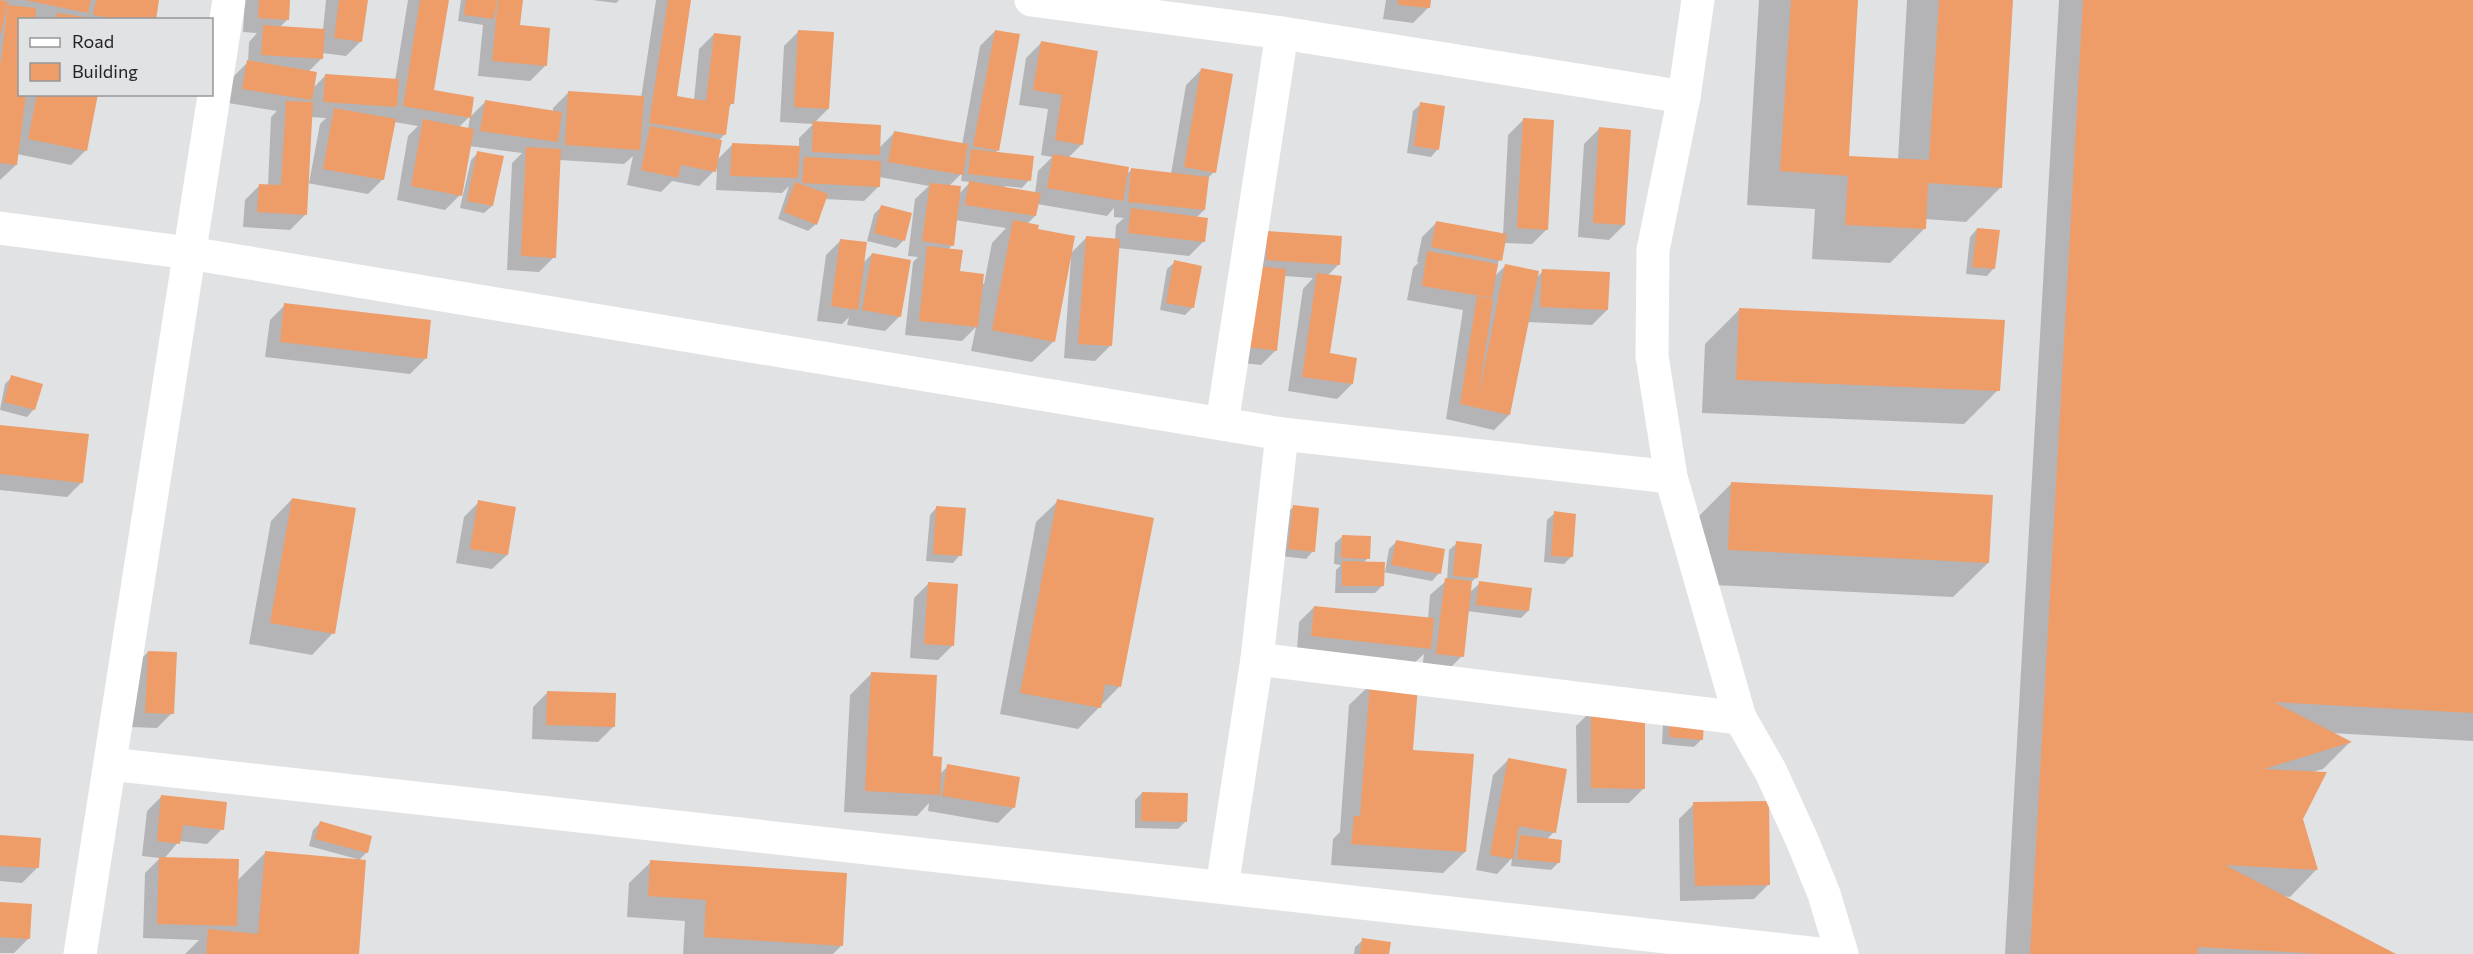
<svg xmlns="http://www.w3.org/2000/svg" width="2473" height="954" font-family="Commissioner,sans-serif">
<rect width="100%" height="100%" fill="#e1e2e4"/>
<g fill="#0003" fill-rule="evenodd">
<path d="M0,0H157L154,20H20V94H97L86,150L71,165L17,154L16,165L0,180Z"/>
<path d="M245,0H289L288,19L279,28L323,30L326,0H366L361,41L346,56L322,53V58L308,72L313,88L325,76L395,81L408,0H447L432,91L469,117L459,127L468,129L470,117L485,102L553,112V108L568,93L641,98L656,0H690L675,98L694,100L699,49L714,34L732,103L729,107L725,134L718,141L716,161L732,145L799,147V138L813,124L780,122L784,46L799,31L828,109L814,123L879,148L894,133L962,145L980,46L995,31L998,150L995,153L1029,180L1022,188L1005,186L1004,189L1035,193L1038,171L1052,157L1041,155L1048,109L1019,105L1026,58L1041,43L1082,144L1068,158L1126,175L1131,170L1171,174L1186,85L1201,70L1214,172L1207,179L1204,210L1196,218L1204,241L1189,256L1118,248L1110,346L1095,361L1064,358L1071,258H1069L1054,341L1032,362L971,351L976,327L962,341L905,335L913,262L918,257L908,256L915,199L929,186L879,177V186L864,201L824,199L816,224L808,231L778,219L789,186L782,193L716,190L717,168L699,186L672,181L661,192L627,185L633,156L624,164L559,160L554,257L539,272L507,270L512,163L522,153L469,146L462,193L445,210L397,200L408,136L418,126L394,122L383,179L368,194L307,183L305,215L290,230L243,227L245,200L260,185L268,186L271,117L277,111L228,103L233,77L248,62L249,42L257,33L243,32ZM310,117L326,118L320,124L309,183H307ZM962,173L961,181L970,182L959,194L949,186ZM1037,204L1107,216L1114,208V217L1124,218L1116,225L1115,240L1087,237L1070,254L1027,224L1035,216ZM955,220L1006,228L992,243L984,284L959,272L948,250L952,245Z"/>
<path d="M461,0H521L518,26L545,66L530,81L478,76L483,25L458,21Z"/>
<path d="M592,0H619L616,3Z"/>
<path d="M1386,0H1429L1428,8L1413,23L1383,19Z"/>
<path d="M1759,0H1856L1847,158L1898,160L1907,0H2011L2001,187L1966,222L1925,219L1924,229L1890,263L1812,259L1815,209L1747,205Z"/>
<path d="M2059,0H2473V741L2331,733L2349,743L2323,769L2312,772L2301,819L2316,870L2290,897L2281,896L2393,954H2005Z"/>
<path d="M1421,104L1438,149L1431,157L1407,153L1413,111Z"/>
<path d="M1523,120L1547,229L1532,244L1504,243L1494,277L1505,266L1536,278L1543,271L1607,310L1592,325L1527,322L1509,415L1494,430L1446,419L1463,310L1407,300L1413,268L1419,262H1417L1422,237L1437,222L1503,235L1508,135Z"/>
<path d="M1599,129L1624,225L1609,240L1578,237L1584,144Z"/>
<path d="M478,153L492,206L484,213L460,208L471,160Z"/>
<path d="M881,207L904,240L896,248L867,241L874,214Z"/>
<path d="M1977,229L1994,268L1987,276L1966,274L1970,237Z"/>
<path d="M1268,233L1339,264L1327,276L1329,355L1352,384L1337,399L1288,391L1303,289L1313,278L1284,276L1276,350L1261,365L1234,362Z"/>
<path d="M841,240L863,263L872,254L900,316L885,331L847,325L849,317L842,324L817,321L826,255Z"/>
<path d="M1175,262L1193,307L1185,315L1160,310L1167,269Z"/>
<path d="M285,305L425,359L410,374L265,357L270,320Z"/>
<path d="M1739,310L1998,390L1964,424L1702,413L1705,344Z"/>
<path d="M12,377L34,409L27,417L0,410L5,384Z"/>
<path d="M0,426L82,482L67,497L0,490Z"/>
<path d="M1732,483L1988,563L1953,597L1694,584L1697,518Z"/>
<path d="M292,499L333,633L312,655L249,644L271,521Z"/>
<path d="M1058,501L1120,686L1078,729L1000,714L1036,522Z"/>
<path d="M479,502L507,555L492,569L456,563L464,517Z"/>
<path d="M937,507L960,555L953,563L926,561L930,515Z"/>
<path d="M1293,507L1313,551L1306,559L1281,556L1286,514Z"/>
<path d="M1555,513L1571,557L1564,564L1544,562L1547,520Z"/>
<path d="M1343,536L1368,558L1363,563L1385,572L1389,549L1396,542L1439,573L1432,581L1383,572V585L1375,593H1335L1336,570L1341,565L1334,564L1335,543Z"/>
<path d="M1457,543L1477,577L1470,583L1469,593L1480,583L1528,611L1521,618L1467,611L1462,656L1447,671L1422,669L1424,654L1414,663L1297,650L1299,622L1314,607L1428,619L1430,595L1447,580L1449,550Z"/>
<path d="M929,583L953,645L938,660L910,658L914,598Z"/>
<path d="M148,652L172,713L157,728L130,727L133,667Z"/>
<path d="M871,674L939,775L948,766L1018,778L1013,808L998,823L928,811L929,803L917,816L844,812L850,695Z"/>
<path d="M1371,684L1465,852L1443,873L1331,865L1333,839L1340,832L1349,705Z"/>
<path d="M548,692L613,727L598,742L532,739L533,707Z"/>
<path d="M1591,711L1644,788L1629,803H1577L1576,726Z"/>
<path d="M1671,717L1702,739L1694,747L1662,744L1663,724Z"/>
<path d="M1508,760L1554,832L1547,839L1558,863L1551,870L1511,866L1512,858L1497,874L1476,870L1493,775Z"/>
<path d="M1142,793L1185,822L1178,829L1135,828V800Z"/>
<path d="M162,796L222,829L207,844L179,841L164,859L237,881L265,853L357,861V859L309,846L313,830L320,823L367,852L358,861L357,954H185L199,940L143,938L145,873L160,858L142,856L147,811Z"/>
<path d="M1694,804L1769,884L1754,899L1680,901L1679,819Z"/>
<path d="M0,836L37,868L22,883L0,881Z"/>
<path d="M651,862L841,946L833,954H683L685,921L627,917L629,883Z"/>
<path d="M0,904L29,938L14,953H0Z"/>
<path d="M1363,940L1387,954H1354L1355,947Z"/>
</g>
<g fill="#ee9d69">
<path d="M0,0L8,2L1,34H0Z"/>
<path d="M25,0H91L88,13Z"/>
<path d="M96,0H159L156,20H121L93,15Z"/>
<path d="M259,0H290L289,20L258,18Z"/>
<path d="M339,0H368L362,42L334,38Z"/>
<path d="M420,0H449L434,90L474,97L471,118L403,106Z"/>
<path d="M466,0H497L494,19L464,15Z"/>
<path d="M498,0H523L520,25L550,28L547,66L492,61Z"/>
<path d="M668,0H691L677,96L706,101L714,33L741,36L734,104L723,103L730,104L726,135L649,123Z"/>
<path d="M1398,0H1431L1430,8L1398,5Z"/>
<path d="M1791,0H1858L1849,156L1929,160L1939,0H2013L2002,188L1928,183L1926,229L1845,225L1848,176L1780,171Z"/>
<path d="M2083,0H2473V713L2274,702L2352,742L2264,769L2327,772L2303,819L2318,870L2225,865L2396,954H2322L2198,947V954H2030Z"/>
<path d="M8,5L36,8L35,20H20V94H26L17,165L0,163V67Z"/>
<path d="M57,13L92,18V20H56Z"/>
<path d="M263,25L325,29L323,59L261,55Z"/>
<path d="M798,30L834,32L829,109L794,107Z"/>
<path d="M995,30L1020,34L999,151L973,146Z"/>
<path d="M1041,41L1098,51L1083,145L1055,140L1062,95L1033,90Z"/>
<path d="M247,60L317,72L312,100L242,89Z"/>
<path d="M1201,68L1233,74L1216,173L1184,167Z"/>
<path d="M325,74L399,79L397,107L323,102Z"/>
<path d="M568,91L644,96L640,150L565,145Z"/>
<path d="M37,94H98L87,151L28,139Z"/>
<path d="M485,100L562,112L558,142L480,131Z"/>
<path d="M286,101L313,102L307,215L257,212L259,184L281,185Z"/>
<path d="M1420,102L1445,106L1439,150L1414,146Z"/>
<path d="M334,108L396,119L384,180L323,169Z"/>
<path d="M1523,118L1554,120L1548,230L1517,228Z"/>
<path d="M423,119L474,129L462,196L411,186Z"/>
<path d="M813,121L881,125L880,155L812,152Z"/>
<path d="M650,126L722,140L716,172L681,165L678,178L641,170Z"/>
<path d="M1599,127L1631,130L1625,225L1593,223Z"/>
<path d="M894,131L968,144L963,175L888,162Z"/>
<path d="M732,143L800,146L798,178L730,176Z"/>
<path d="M526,147L561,149L556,258L521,256Z"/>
<path d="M971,149L1034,156L1031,181L968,174Z"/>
<path d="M477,151L504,156L493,206L467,201Z"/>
<path d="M1053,154L1129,167L1123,201L1047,188Z"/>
<path d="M804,157L881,161L880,187L802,183Z"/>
<path d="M1131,168L1209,177L1205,210L1128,202Z"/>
<path d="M969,181L1041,193L1036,216L965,205Z"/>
<path d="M795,182L828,194L817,225L784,212Z"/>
<path d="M930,183L961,186L954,246L922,241Z"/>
<path d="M881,205L912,213L905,241L874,233Z"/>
<path d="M1131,208L1208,218L1205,242L1128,233Z"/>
<path d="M1013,220L1039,225L1038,229L1075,236L1055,342L992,330Z"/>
<path d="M1436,221L1507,234L1502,261L1431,247Z"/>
<path d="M1977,228L2000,230L1995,269L1972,267Z"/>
<path d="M1267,231L1342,236L1340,265L1266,260Z"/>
<path d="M1086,236L1120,239L1112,346L1078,344Z"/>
<path d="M840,239L867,242L858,310L831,306Z"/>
<path d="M927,246L963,250L960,271L984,274L978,327L919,321Z"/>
<path d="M1427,251L1498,264L1492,298L1422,286Z"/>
<path d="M872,253L911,260L901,317L862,310Z"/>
<path d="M1174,260L1202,266L1194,308L1166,303Z"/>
<path d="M1505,264L1539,271L1510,415L1460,404L1477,296L1493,299L1478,399Z"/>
<path d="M1256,266L1286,269L1277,351L1248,347Z"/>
<path d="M1542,269L1610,272L1608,310L1540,307Z"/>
<path d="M1317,273L1342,276L1330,353L1357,358L1353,384L1302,377Z"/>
<path d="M284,303L431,320L427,359L280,342Z"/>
<path d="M1739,308L2005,320L2000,391L1736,380Z"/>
<path d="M11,375L43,384L35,410L4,402Z"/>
<path d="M0,425L89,434L83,483L0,474Z"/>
<path d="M1731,482L1993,495L1989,563L1728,550Z"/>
<path d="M292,498L356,508L335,634L270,623Z"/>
<path d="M1057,499L1154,518L1121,687L1105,684L1101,708L1020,693Z"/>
<path d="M478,500L516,507L508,555L470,549Z"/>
<path d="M1293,505L1319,508L1315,552L1288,549Z"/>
<path d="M936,506L966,508L962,556L933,554Z"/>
<path d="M1554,511L1576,514L1573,557L1551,556Z"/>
<path d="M1342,535L1371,536L1370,559L1341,558Z"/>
<path d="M1396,540L1445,549L1441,574L1391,565Z"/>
<path d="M1456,541L1482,544L1478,578L1453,576Z"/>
<path d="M1342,561L1385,562L1384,586H1342Z"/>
<path d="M1445,578L1472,581L1464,657L1436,654Z"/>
<path d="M1479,581L1532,588L1529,611L1476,605Z"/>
<path d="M928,582L958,584L954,646L924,644Z"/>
<path d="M1314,606L1434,618L1431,649L1311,636Z"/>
<path d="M148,651L177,652L174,714L145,713Z"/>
<path d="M871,672L937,675L933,756L942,757L940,795L865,791Z"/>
<path d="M1370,682L1418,686L1413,750L1474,754L1466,852L1351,844L1354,816H1360Z"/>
<path d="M547,691L616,693L615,727L546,725Z"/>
<path d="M1645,709V789L1591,788V710Z"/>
<path d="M1670,716L1704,718L1703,740L1669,737Z"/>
<path d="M1508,758L1567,769L1556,833L1519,826L1513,859L1490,855Z"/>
<path d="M947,764L1020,777L1015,808L942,796Z"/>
<path d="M1142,792L1188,793L1187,822L1141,821Z"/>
<path d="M161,795L227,802L224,830L183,825L180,844L157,841Z"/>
<path d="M1769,801L1770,885L1695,886L1693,802Z"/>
<path d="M320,821L372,836L368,853L315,839Z"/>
<path d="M0,835L41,838L39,868L0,866Z"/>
<path d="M1520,835L1562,840L1560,863L1517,859Z"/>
<path d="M265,851L366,860L359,954H206L208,929L258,934Z"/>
<path d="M159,857L239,859L237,926L157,924Z"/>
<path d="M650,860L847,873L843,946L704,937L706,900L648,896Z"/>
<path d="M0,902L32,904L30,939L0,937Z"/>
<path d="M1362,938L1391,942L1389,954H1360Z"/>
</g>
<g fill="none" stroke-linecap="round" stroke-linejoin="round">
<g stroke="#fff" stroke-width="33">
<path d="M1031,0L1282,33L1684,97"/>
<path d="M1698,0L1684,97L1653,250L1652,356L1671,477L1740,718L1771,772L1802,840L1824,894L1842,954"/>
<path d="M0,228L189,253L1282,434L1671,477"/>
<path d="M1222,424L1282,33"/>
<path d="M1257,659L1740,718"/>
<path d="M110,764L1819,954"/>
<path d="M1222,887L1257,659L1282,434"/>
<path d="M80,954L229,0"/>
</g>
</g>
<rect x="18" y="18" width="195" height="78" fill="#e1e2e4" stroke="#959698" stroke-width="1.5"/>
<rect x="30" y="38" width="30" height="9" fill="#ffffff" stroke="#959698" stroke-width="1.5"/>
<text x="72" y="48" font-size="18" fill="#242425">Road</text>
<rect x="30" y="63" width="30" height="18" fill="#ee9d69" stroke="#959698" stroke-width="1.5"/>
<text x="72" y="78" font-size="18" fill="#242425">Building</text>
</svg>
